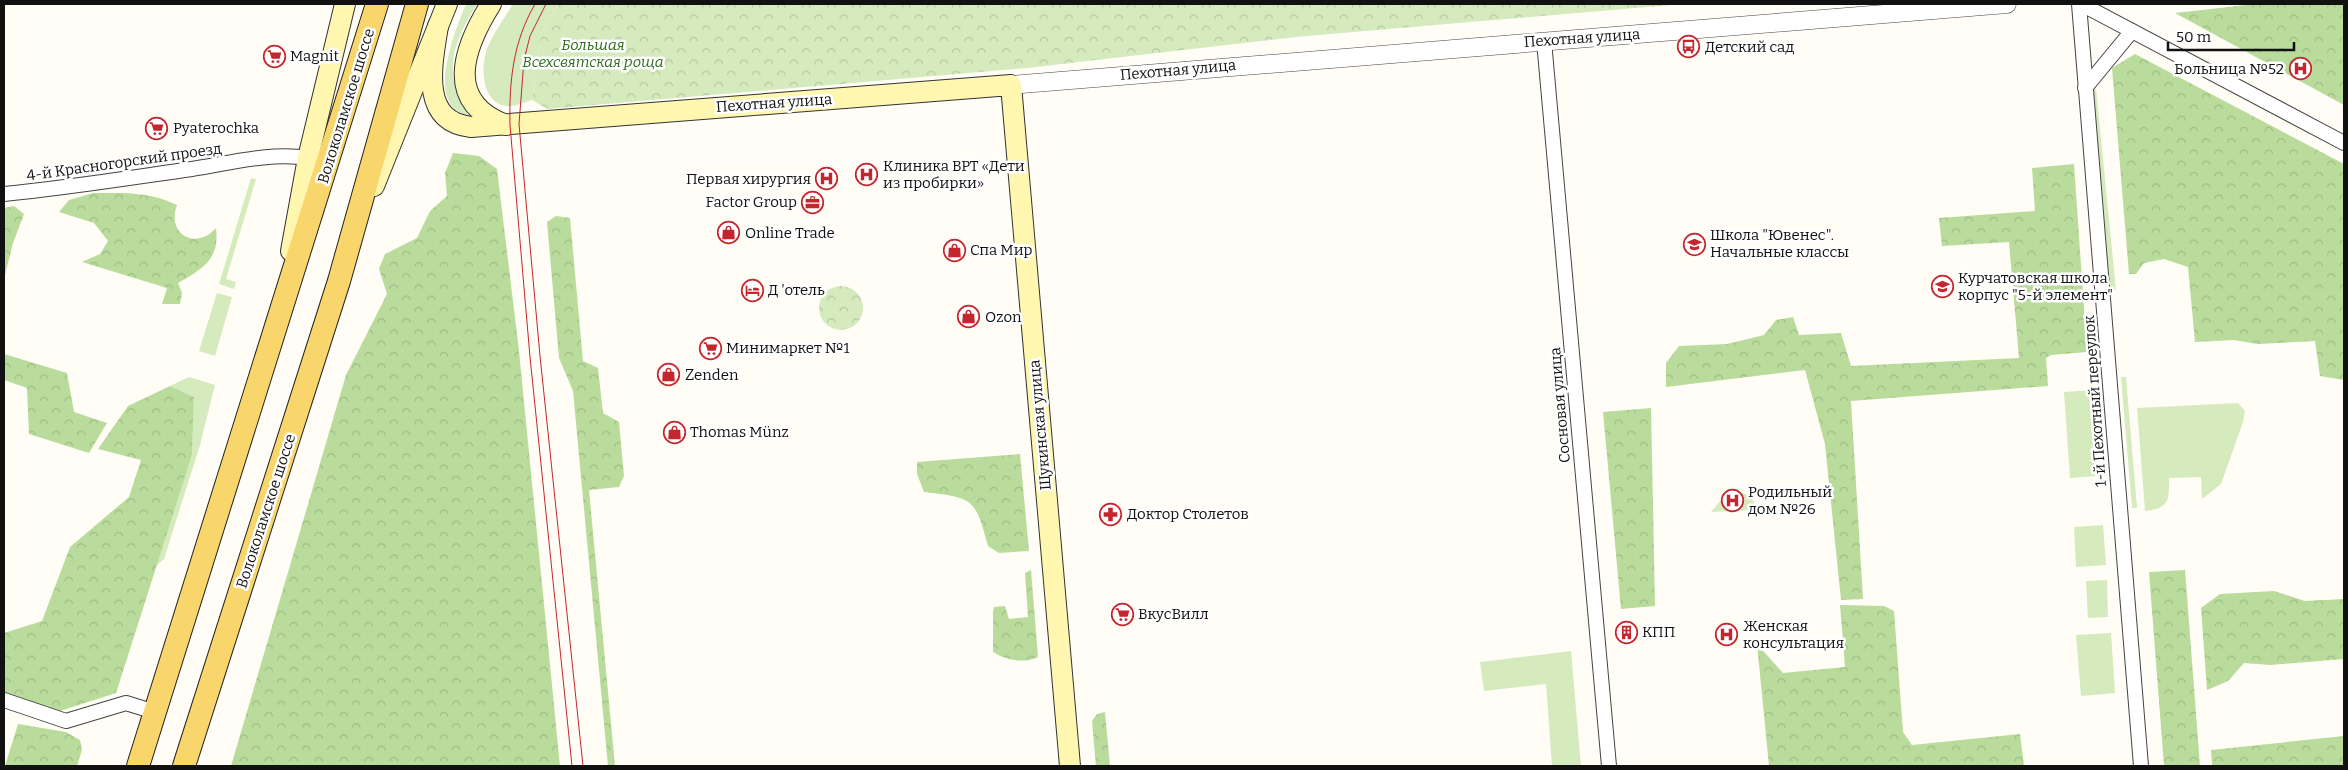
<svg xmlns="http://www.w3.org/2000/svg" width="2348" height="770" font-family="Bitter,serif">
<defs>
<pattern id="forest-crowns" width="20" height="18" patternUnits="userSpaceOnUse" patternTransform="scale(1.25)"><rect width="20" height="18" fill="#b9dc9c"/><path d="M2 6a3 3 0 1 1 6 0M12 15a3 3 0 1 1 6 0" fill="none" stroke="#9ebc85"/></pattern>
<pattern id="park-crowns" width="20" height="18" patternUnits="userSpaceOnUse" patternTransform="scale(1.25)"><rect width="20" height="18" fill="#d5ebbd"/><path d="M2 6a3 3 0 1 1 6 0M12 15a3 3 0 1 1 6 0" fill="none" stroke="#b6c8a1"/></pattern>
</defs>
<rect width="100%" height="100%" fill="#fffdf5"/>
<g fill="#d5ebbd">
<path d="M466,4H477C453,43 441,72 469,115C423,108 456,28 466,4Z"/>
<path d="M513,4H558L541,35L532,100C525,102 514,107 506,106C480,102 480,63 489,44C496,30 505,17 513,4Z"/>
<path d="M2096,88L2116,290L2109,291L2092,92Z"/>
<path d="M251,178L256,179L226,279L236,282L234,289L219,284Z"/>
<path d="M217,293L232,297L215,356L199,351Z"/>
<path d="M189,377L215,385L200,445L164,559L156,566L192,455L194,397L170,386Z"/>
<path d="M2121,377H2126L2137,508H2132Z"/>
<path d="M2093,390L2098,476L2070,478L2064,392Z"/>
<path d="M2238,403L2245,411L2243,422L2221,484L2202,499L2201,477L2169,478C2169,500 2170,508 2145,511L2137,408Z"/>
<path d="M1727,493H1742L1751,496L1755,505L1749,510L1711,512Z"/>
<path d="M2103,525L2106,565L2076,567L2074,527Z"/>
<path d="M2107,580L2108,617L2088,618L2086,581Z"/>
<path d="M2111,633L2115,693L2081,696L2076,635Z"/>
<path d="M1571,651L1581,766H1552L1546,684L1484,691L1480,662Z"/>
</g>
<g fill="url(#forest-crowns)">
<path d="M2255,4H2344V105L2175,13Z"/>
<path d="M2135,54L2344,164V380L2320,376L2315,341L2258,344L2233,340L2195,342L2188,267L2164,259L2144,263L2136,274H2129L2112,68Z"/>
<path d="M453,153L479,156L497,169L519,351L560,766H231L346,375L387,294L379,269L385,254L417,238L430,211L447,196L445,173Z"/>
<path d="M2074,164L2087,352L2051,355L2046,358L2048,386L1851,401L1863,599L1841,600L1825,444L1805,370L1666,387V363L1679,346L1727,344L1764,335L1776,320L1793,317L1799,335L1841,333L1851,366L2019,358L2009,242L1942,246L1939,218L2035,211L2032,168Z"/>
<path d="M93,193C122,193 149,191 177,205C166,234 196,251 216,228C220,260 202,269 178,283L182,293L180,304H162L167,288L82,262L100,254L108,241L94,223L59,212L69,200Z"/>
<path d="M14,206L24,214L13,243L4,279V208Z"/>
<path d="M556,216L570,218L583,361L598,368L603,413L619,422L624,476L619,487L589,490L615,766H608L573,391L559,358L547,222Z"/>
<path d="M4,354L67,373L74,412L107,423L89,453L29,434L27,388L4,380Z"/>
<path d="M170,386L194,397L192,455L116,693L60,711L4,693V633L42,621L70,547L129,497L141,460L98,449L128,406Z"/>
<path d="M1651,408L1655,606L1621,609L1603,412Z"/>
<path d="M1020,454L1029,551L999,553L988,546C975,498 974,498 924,492L917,474V462Z"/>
<path d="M1031,570L1038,657C1025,664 1005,660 993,652V612L994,607L1005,606L1009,619L1028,617L1025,573Z"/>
<path d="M2185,570L2200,766H2164L2149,572Z"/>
<path d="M2274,591L2305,601L2344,599V659L2271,665L2244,663L2228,681L2207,690L2201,608L2220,594Z"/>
<path d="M1840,605L1884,606L1894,611L1903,732L1912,745L2020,734L2024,766H1769L1757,644L1783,673L1845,667Z"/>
<path d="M1105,712L1110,766H1096L1092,721L1097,714Z"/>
<path d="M18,724L66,732L80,740L82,750L77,766H5Z"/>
<path d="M2344,736V766H2212L2211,750Z"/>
</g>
<g fill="url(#park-crowns)">
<path d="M558,4H1683L1295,37L1027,68L547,109L532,100L541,35Z"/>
<circle cx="841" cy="308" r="22"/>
</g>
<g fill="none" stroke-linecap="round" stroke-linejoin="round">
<defs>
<g id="minor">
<path d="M2079,4L2141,766"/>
<path d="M2081,4L2344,143"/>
<path d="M1544,41L1609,766"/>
<path d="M2085,88L2132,31"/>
<path d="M4,194C67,188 129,178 192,169C230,163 271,152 308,158"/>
<path d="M4,700L66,721L126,703L155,712"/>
</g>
<path id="tertiary" d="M1011,85L2007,4"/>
<g id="secondary">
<path d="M491,4C464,47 443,102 506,125"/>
<path d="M438,26C432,64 419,121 471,127L1011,85L1070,766"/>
<path d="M374,186L447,4"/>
<path d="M291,251L308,158L345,4"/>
</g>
<g id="primary">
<path d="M138,766L377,4"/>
<path d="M184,766L339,281L417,4"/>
</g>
</defs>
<use href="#minor" stroke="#444" stroke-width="16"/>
<use href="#tertiary" stroke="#444" stroke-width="19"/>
<use href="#secondary" stroke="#333" stroke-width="22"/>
<use href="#primary" stroke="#222" stroke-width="24"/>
<use href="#minor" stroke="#fff" stroke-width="14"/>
<use href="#tertiary" stroke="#fff" stroke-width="18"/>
<use href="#secondary" stroke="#fff6b0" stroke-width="20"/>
<use href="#primary" stroke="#f9d66b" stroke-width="22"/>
<g stroke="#c4262e" stroke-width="1">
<path d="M535,4C513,42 509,81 510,125L530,357L572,766"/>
<path d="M546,4L530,36L524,60L519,124L540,356L583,766"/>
</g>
</g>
<defs>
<symbol id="bus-ring" viewBox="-11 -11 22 22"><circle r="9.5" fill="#fff" stroke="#c4262e" stroke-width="1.5"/><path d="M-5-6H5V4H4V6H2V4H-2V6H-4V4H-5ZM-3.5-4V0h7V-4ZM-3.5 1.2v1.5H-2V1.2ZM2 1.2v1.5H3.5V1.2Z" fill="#c4262e"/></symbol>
<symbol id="supermarket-ring" viewBox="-11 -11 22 22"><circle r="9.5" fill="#fff" stroke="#c4262e" stroke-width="1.5"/><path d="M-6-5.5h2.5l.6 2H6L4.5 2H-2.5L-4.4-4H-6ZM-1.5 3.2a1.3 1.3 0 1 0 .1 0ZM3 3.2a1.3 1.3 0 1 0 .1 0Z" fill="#c4262e"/></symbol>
<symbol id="hospital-ring" viewBox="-11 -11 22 22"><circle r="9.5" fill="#fff" stroke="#c4262e" stroke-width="1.5"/><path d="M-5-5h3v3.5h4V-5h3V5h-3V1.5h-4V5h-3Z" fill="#c4262e"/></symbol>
<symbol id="office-ring" viewBox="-11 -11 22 22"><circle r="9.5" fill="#fff" stroke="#c4262e" stroke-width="1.5"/><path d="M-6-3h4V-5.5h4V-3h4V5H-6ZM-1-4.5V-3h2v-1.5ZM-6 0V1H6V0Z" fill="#c4262e"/></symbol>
<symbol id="shop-ring" viewBox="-11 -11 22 22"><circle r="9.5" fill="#fff" stroke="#c4262e" stroke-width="1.5"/><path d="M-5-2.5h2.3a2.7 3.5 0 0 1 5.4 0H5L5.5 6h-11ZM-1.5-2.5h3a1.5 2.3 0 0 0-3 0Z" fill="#c4262e"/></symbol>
<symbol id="school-ring" viewBox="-11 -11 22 22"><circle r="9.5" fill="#fff" stroke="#c4262e" stroke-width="1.5"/><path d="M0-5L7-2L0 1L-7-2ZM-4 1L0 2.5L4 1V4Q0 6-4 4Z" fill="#c4262e"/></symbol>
<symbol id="hotel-ring" viewBox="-11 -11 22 22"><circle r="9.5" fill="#fff" stroke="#c4262e" stroke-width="1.5"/><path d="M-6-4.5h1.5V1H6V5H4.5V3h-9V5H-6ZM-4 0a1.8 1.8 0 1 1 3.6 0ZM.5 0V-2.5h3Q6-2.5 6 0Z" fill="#c4262e"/></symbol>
<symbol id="pharmacy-ring" viewBox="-11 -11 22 22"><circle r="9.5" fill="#fff" stroke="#c4262e" stroke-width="1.5"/><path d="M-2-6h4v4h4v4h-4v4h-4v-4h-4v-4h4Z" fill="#c4262e"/></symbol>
<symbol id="building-ring" viewBox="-11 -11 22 22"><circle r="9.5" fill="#fff" stroke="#c4262e" stroke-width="1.5"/><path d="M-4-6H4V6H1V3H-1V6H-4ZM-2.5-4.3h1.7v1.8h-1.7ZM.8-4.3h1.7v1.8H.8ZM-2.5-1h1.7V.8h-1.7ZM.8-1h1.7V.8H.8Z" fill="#c4262e"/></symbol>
</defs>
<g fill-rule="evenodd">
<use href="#bus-ring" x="1676" y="34" width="25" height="25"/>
<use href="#supermarket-ring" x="262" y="44" width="25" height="25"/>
<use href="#hospital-ring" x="2288" y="56" width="25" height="25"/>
<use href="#supermarket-ring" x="144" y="116" width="25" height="25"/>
<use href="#hospital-ring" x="854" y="162" width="25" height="25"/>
<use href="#hospital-ring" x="814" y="166" width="25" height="25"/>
<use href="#office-ring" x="800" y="190" width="25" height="25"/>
<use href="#shop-ring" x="716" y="220" width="25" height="25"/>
<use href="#school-ring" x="1682" y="232" width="25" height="25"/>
<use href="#shop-ring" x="942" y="238" width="25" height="25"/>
<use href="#school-ring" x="1930" y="274" width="25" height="25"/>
<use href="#hotel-ring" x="740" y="278" width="25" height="25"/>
<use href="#shop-ring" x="956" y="304" width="25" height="25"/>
<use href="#supermarket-ring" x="698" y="336" width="25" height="25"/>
<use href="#shop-ring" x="656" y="362" width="25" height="25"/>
<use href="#shop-ring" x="662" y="420" width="25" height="25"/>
<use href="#hospital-ring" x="1720" y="488" width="25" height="25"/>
<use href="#pharmacy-ring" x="1098" y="502" width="25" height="25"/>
<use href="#supermarket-ring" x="1110" y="602" width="25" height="25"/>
<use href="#building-ring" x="1614" y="620" width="25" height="25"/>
<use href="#hospital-ring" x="1714" y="622" width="25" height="25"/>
</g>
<g text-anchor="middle" stroke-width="5" stroke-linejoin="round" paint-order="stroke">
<g font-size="15" fill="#111" stroke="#fff">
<text transform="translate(1582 38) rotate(-4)" y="5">Пехотная улица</text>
<text transform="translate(1178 70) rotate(-5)" y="5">Пехотная улица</text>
<text transform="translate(774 103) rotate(-4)" y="5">Пехотная улица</text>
<text transform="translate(346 106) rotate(-73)" y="5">Волоколамское шоссе</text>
<text transform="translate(124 162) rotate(-8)" y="5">4-й Красногорский проезд</text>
<text transform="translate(2095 401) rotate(-94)" y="5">1-й Пехотный переулок</text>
<text transform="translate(1560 405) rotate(-95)" y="5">Сосновая улица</text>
<text transform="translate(1040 425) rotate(-95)" y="5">Щукинская улица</text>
<text transform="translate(266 511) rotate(-72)" y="5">Волоколамское шоссе</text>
</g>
<g font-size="15" font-style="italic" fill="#2f6b1f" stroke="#fff">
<text x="593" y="50">Большая<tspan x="593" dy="17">Всехсвятская роща</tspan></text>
</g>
<g font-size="15" fill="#111" stroke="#fff" text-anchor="start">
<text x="1705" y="52">Детский сад</text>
<text x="290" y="61">Magnit</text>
<text x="2284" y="74" text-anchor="end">Больница №52</text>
<text x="173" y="133">Pyaterochka</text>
<text x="883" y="171">Клиника ВРТ «Дети<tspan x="883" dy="17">из пробирки»</tspan></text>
<text x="811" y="184" text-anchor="end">Первая хирургия</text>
<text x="797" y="207" text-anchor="end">Factor Group</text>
<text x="745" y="238">Online Trade</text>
<text x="1710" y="240">Школа "Ювенес".<tspan x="1710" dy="17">Начальные классы</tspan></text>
<text x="970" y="255">Спа Мир</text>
<text x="1958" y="283">Курчатовская школа<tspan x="1958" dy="17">корпус "5-й элемент"</tspan></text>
<text x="768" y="295">Д 'отель</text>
<text x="985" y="322">Ozon</text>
<text x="726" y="353">Минимаркет №1</text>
<text x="685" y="380">Zenden</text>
<text x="690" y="437">Thomas Münz</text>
<text x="1748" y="497">Родильный<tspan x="1748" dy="17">дом №26</tspan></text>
<text x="1127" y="519">Доктор Столетов</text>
<text x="1138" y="619">ВкусВилл</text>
<text x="1743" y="631">Женская<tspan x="1743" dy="17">консультация</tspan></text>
<text x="1642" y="637">КПП</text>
</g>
</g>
<rect width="2348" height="770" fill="none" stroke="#111111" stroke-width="10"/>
<path d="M2168 42v8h126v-8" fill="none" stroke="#111111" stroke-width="2.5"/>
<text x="2176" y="42" font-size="15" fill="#111111" stroke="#ffffff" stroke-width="4" paint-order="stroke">50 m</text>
</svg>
